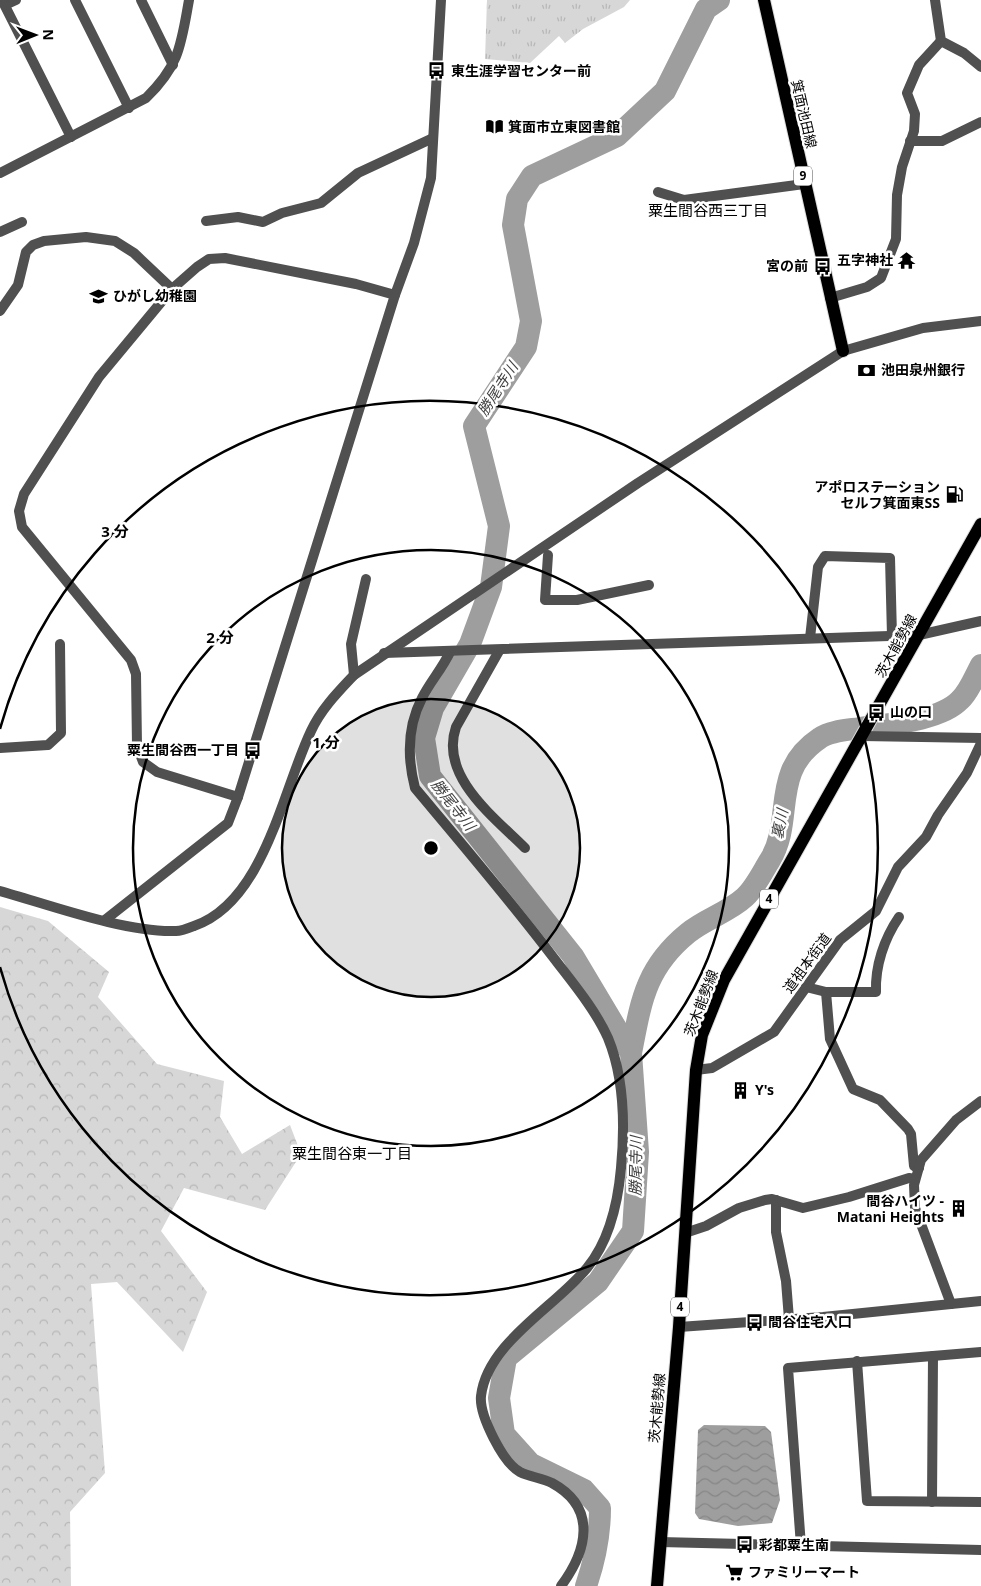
<svg xmlns="http://www.w3.org/2000/svg" width="981" height="1586" font-family="'Noto Sans','Noto Sans JP',sans-serif">
<defs>
<pattern id="forest-crowns" width="20" height="18" patternUnits="userSpaceOnUse" patternTransform="scale(1.25)"><rect width="20" height="18" fill="#d7d7d7"/><path d="M2 6a3 3 0 1 1 6 0M12 15a3 3 0 1 1 6 0" fill="none" stroke="#b7b7b7"/></pattern>
<pattern id="park-tufts" width="24" height="20" patternUnits="userSpaceOnUse" patternTransform="scale(1.25)"><rect width="24" height="20" fill="#d7d7d7"/><path d="M3 7l-1-3M5 7V3M7 7l1-3M15 17l-1-3M17 17v-4M19 17l1-3" fill="none" stroke="#b7b7b7"/></pattern>
<pattern id="water-waves" width="16" height="10" patternUnits="userSpaceOnUse" patternTransform="scale(1.25)"><rect width="16" height="10" fill="#9e9e9e"/><path d="M0 5q4-4 8 0t8 0" fill="none" stroke="#868686"/></pattern>
</defs>
<rect width="100%" height="100%" fill="#fff"/>
<path fill="url(#forest-crowns)" d="M0,907L48,921L109,972L98,997L157,1064L224,1081L220,1117L242,1154L290,1125L301,1154L265,1210L184,1188L161,1231L207,1292L183,1352L117,1282L91,1284L105,1473L70,1512L71,1586H0Z"/>
<path fill="url(#park-tufts)" d="M487,0H630L624,7L583,29L565,43L559,36L530,63L485,59Z"/>
<path fill="url(#water-waves)" d="M704,1425L765,1426L771,1432L780,1500L772,1523L738,1526L699,1519L695,1513L698,1430Z"/>
<g fill="none" stroke-linecap="round" stroke-linejoin="round">
<g stroke="#9e9e9e" stroke-width="22">
<path d="M631,1053C641,1002 645,968 688,933C705,919 729,912 745,897C755,888 763,871 770,860C795,819 769,772 820,738C830,731 847,730 860,728C888,724 940,721 960,700C969,692 975,676 981,665"/>
<path d="M586,1586C595,1560 600,1536 600,1508L584,1490L531,1464L504,1434L499,1398L506,1358L598,1282L633,1231L638,1152L631,1053L573,956L430,776L424,738L433,708L470,644L491,587L499,526L474,426L526,347L531,321L513,225L517,199L532,176L617,136L665,91L706,9L719,0"/>
</g>
<defs>
<g id="primary">
<path d="M764,0L843,351"/>
<path d="M657,1586L679,1327L696,1070L702,1035L724,980L981,524"/>
</g>
</defs>
<use href="#primary" stroke="#dbdbdb" stroke-width="14"/>
<path stroke="#505050" stroke-width="10" d="M5,5L16,0"/>
<g stroke="#505050" stroke-width="10">
<path d="M75,0L129,108"/>
<path d="M141,0L173,65"/>
<path d="M935,0L941,41L964,53L981,67"/>
<path d="M910,141H942L981,122"/>
<path d="M658,192L684,200L804,184"/>
<path d="M206,221L238,217L263,222L282,213L321,203L358,173L433,138"/>
<path d="M0,232L22,222"/>
<path d="M830,298L867,287L881,278L896,239L897,195L902,167L914,131L915,114L907,93L919,65L941,41"/>
<path d="M0,311L18,285L26,252L33,245L44,241L86,237L115,241L134,253L172,289"/>
<path d="M548,555L545,600H577L649,585"/>
<path d="M810,638L818,567L825,556L890,558L892,636"/>
<path d="M499,651L456,727C439,776 494,817 525,848"/>
<path d="M450,652C442,669 430,682 422,698C407,727 407,757 415,788C462,844 509,899 553,957C572,982 595,1009 608,1038C624,1077 625,1126 621,1168C618,1202 610,1240 587,1268C555,1307 487,1343 481,1396C479,1415 503,1463 520,1472C530,1477 542,1478 552,1483C598,1508 587,1551 561,1586"/>
<path d="M384,653L919,635L981,621"/>
<path d="M354,675L351,644L366,579"/>
<path d="M862,736L981,738"/>
<path d="M0,748L48,745L61,733L60,644"/>
<path d="M238,797L157,772L143,762L137,746L136,674L131,660L22,527L19,511L24,494L99,377L172,289L197,267L209,259L225,258L356,284L395,295"/>
<path d="M806,987L826,992H876C875,966 884,939 899,917"/>
<path d="M826,992L830,1039L853,1089L880,1100L908,1129L911,1134L914,1166L919,1168"/>
<path d="M696,1070L712,1068L774,1032L840,940L876,911L898,867L926,837L938,815L967,773L981,743"/>
<path d="M776,1200V1232L786,1281L789,1319"/>
<path d="M685,1233L706,1226L739,1208L765,1200L772,1199L803,1208L849,1197L909,1178L915,1179"/>
<path d="M951,1304L915,1208L914,1185L921,1160L956,1120L981,1101"/>
<path d="M679,1327L823,1317L981,1301"/>
<path d="M857,1361L867,1501L981,1502"/>
<path d="M932,1502L933,1356"/>
<path d="M801,1546L788,1368L981,1352"/>
</g>
<g stroke="#505050" stroke-width="10">
<path d="M2,0L71,137"/>
<path d="M0,173L146,98C180,65 181,44 189,0"/>
<path d="M0,891C50,905 126,933 176,931C182,931 189,928 194,926C264,902 282,792 311,731C321,709 338,692 354,675L638,483L843,351L923,328L981,321"/>
<path d="M105,920L228,823L238,797L395,295L414,243L431,178L441,0"/>
<path d="M660,1542L981,1550"/>
</g>
<use href="#primary" stroke="#000" stroke-width="12"/>
</g>
<circle cx="431" cy="848" r="149" fill="#000" fill-opacity=".12"/>
<g fill="none" stroke="#000" stroke-width="2.5">
<circle cx="431" cy="848" r="149"/>
<circle cx="431" cy="848" r="298"/>
<path d="M0 729A447 447 0 1 1 0 967"/>
</g>
<defs>
<symbol id="bus-bare" viewBox="-9 -9 18 18"><path d="M-5-6H5V4H4V6H2V4H-2V6H-4V4H-5ZM-3.5-4V0h7V-4ZM-3.5 1.2v1.5H-2V1.2ZM2 1.2v1.5H3.5V1.2Z" fill="#000" stroke="#fff" stroke-width="2.5" paint-order="stroke"/></symbol>
<symbol id="library-bare" viewBox="-9 -9 18 18"><path d="M-6-4Q-3-5.5-.7-3.5V5Q-3 3-6 4ZM6-4Q3-5.5 .7-3.5V5Q3 3 6 4Z" fill="#000" stroke="#fff" stroke-width="2.5" paint-order="stroke"/></symbol>
<symbol id="temple-bare" viewBox="-9 -9 18 18"><path d="M0-6L5-2H3V0L6.5 2.5H4V6H1.5V3h-3V6H-4V2.5H-6.5L-3 0V-2H-5Z" fill="#000" stroke="#fff" stroke-width="2.5" paint-order="stroke"/></symbol>
<symbol id="school-bare" viewBox="-9 -9 18 18"><path d="M0-5L7-2L0 1L-7-2ZM-4 1L0 2.5L4 1V4Q0 6-4 4Z" fill="#000" stroke="#fff" stroke-width="2.5" paint-order="stroke"/></symbol>
<symbol id="bank-bare" viewBox="-9 -9 18 18"><path d="M-6-4H6V4H-6ZM0-2.3a2.3 2.3 0 1 0 0 4.6a2.3 2.3 0 1 0 0-4.6Z" fill="#000" stroke="#fff" stroke-width="2.5" paint-order="stroke"/></symbol>
<symbol id="fuel-bare" viewBox="-9 -9 18 18"><path d="M-5.5-6h7V0h2V4h1.3V-2.5L3-4.5l.8-.8L6-3V5H2.5V1h-1V6h-7ZM-4.2-4.7v3.2H.2V-4.7Z" fill="#000" stroke="#fff" stroke-width="2.5" paint-order="stroke"/></symbol>
<symbol id="building-bare" viewBox="-9 -9 18 18"><path d="M-4-6H4V6H1V3H-1V6H-4ZM-2.5-4.3h1.7v1.8h-1.7ZM.8-4.3h1.7v1.8H.8ZM-2.5-1h1.7V.8h-1.7ZM.8-1h1.7V.8H.8Z" fill="#000" stroke="#fff" stroke-width="2.5" paint-order="stroke"/></symbol>
<symbol id="supermarket-bare" viewBox="-9 -9 18 18"><path d="M-6-5.5h2.5l.6 2H6L4.5 2H-2.5L-4.4-4H-6ZM-1.5 3.2a1.3 1.3 0 1 0 .1 0ZM3 3.2a1.3 1.3 0 1 0 .1 0Z" fill="#000" stroke="#fff" stroke-width="2.5" paint-order="stroke"/></symbol>
</defs>
<g fill-rule="evenodd">
<use href="#bus-bare" x="424" y="58" width="25" height="25"/>
<use href="#library-bare" x="482" y="114" width="25" height="25"/>
<use href="#temple-bare" x="894" y="248" width="25" height="25"/>
<use href="#bus-bare" x="810" y="254" width="25" height="25"/>
<use href="#school-bare" x="86" y="284" width="25" height="25"/>
<use href="#bank-bare" x="854" y="358" width="25" height="25"/>
<use href="#fuel-bare" x="942" y="482" width="25" height="25"/>
<use href="#bus-bare" x="864" y="700" width="25" height="25"/>
<use href="#bus-bare" x="240" y="738" width="25" height="25"/>
<use href="#building-bare" x="728" y="1078" width="25" height="25"/>
<use href="#building-bare" x="946" y="1196" width="25" height="25"/>
<use href="#bus-bare" x="742" y="1310" width="25" height="25"/>
<use href="#bus-bare" x="732" y="1532" width="25" height="25"/>
<use href="#supermarket-bare" x="722" y="1560" width="25" height="25"/>
</g>
<g text-anchor="middle" stroke-width="5" stroke-linejoin="round" paint-order="stroke">
<g fill="#fff" stroke="#4c4c4c" stroke-width="1">
<rect x="794" y="166.5" width="18" height="19" rx="4"/>
<rect x="760" y="889.5" width="18" height="19" rx="4"/>
<rect x="671" y="1297.5" width="18" height="19" rx="4"/>
</g>
<g font-size="12" font-weight="bold" fill="#000">
<text x="803" y="180">9</text>
<text x="769" y="903">4</text>
<text x="680" y="1311">4</text>
</g>
<g font-size="14" font-weight="bold" fill="#000" stroke="#fff" text-anchor="start">
<text x="451" y="76">東生涯学習センター前</text>
<text x="508" y="132">箕面市立東図書館</text>
<text x="893" y="265" text-anchor="end">五字神社</text>
<text x="808" y="271" text-anchor="end">宮の前</text>
<text x="113" y="301">ひがし幼稚園</text>
<text x="881" y="375">池田泉州銀行</text>
<text x="940" y="492" text-anchor="end">アポロステーション<tspan x="940" dy="16">セルフ箕面東SS</tspan></text>
<text x="890" y="717">山の口</text>
<text x="239" y="755" text-anchor="end">粟生間谷西一丁目</text>
<text x="755" y="1095">Y's</text>
<text x="944" y="1206" text-anchor="end">間谷ハイツ -<tspan x="944" dy="16">Matani Heights</tspan></text>
<text x="768" y="1327">間谷住宅入口</text>
<text x="759" y="1550">彩都粟生南</text>
<text x="748" y="1577">ファミリーマート</text>
</g>
<g font-size="14" fill="#000" stroke="#fff">
<text transform="translate(804 114) rotate(77)" y="5">箕面池田線</text>
<text transform="translate(896 646) rotate(-61)" y="5">茨木能勢線</text>
<text transform="translate(807 963) rotate(-54)" y="5">道祖本街道</text>
<text transform="translate(701 1003) rotate(-69)" y="5">茨木能勢線</text>
<text transform="translate(657 1408) rotate(-85)" y="5">茨木能勢線</text>
</g>
<g font-size="15" fill="#000" stroke="#fff">
<text x="708" y="216">粟生間谷西三丁目</text>
<text x="352" y="1159">粟生間谷東一丁目</text>
</g>
<g font-size="15" font-style="italic" fill="#3f3f3f" stroke="#fff">
<text transform="translate(498 389) rotate(-57)" y="5">勝尾寺川</text>
<text transform="translate(453 805) rotate(52)" y="5">勝尾寺川</text>
<text transform="translate(780 824) rotate(-79)" y="5">裏川</text>
<text transform="translate(636 1166) rotate(-89)" y="5">勝尾寺川</text>
</g>
</g>
<circle cx="431" cy="848" r="8" fill="#000" stroke="#fff" stroke-width="2.5"/>
<g font-size="15" text-anchor="middle" font-weight="bold" fill="#000" stroke="#fff" stroke-width="5" stroke-linejoin="round" paint-order="stroke">
<text x="115" y="537">3 分</text>
<text x="220" y="643">2 分</text>
<text x="326" y="748">1 分</text>
</g>
<g transform="translate(35 35) rotate(89)" stroke="#ffffff" stroke-width="4" paint-order="stroke">
<path d="M0-4L9 19L0 12L-9 19Z" fill="#000000"/>
<text y="-8" font-size="14" font-weight="bold" text-anchor="middle" fill="#000000">N</text>
</g>
</svg>
